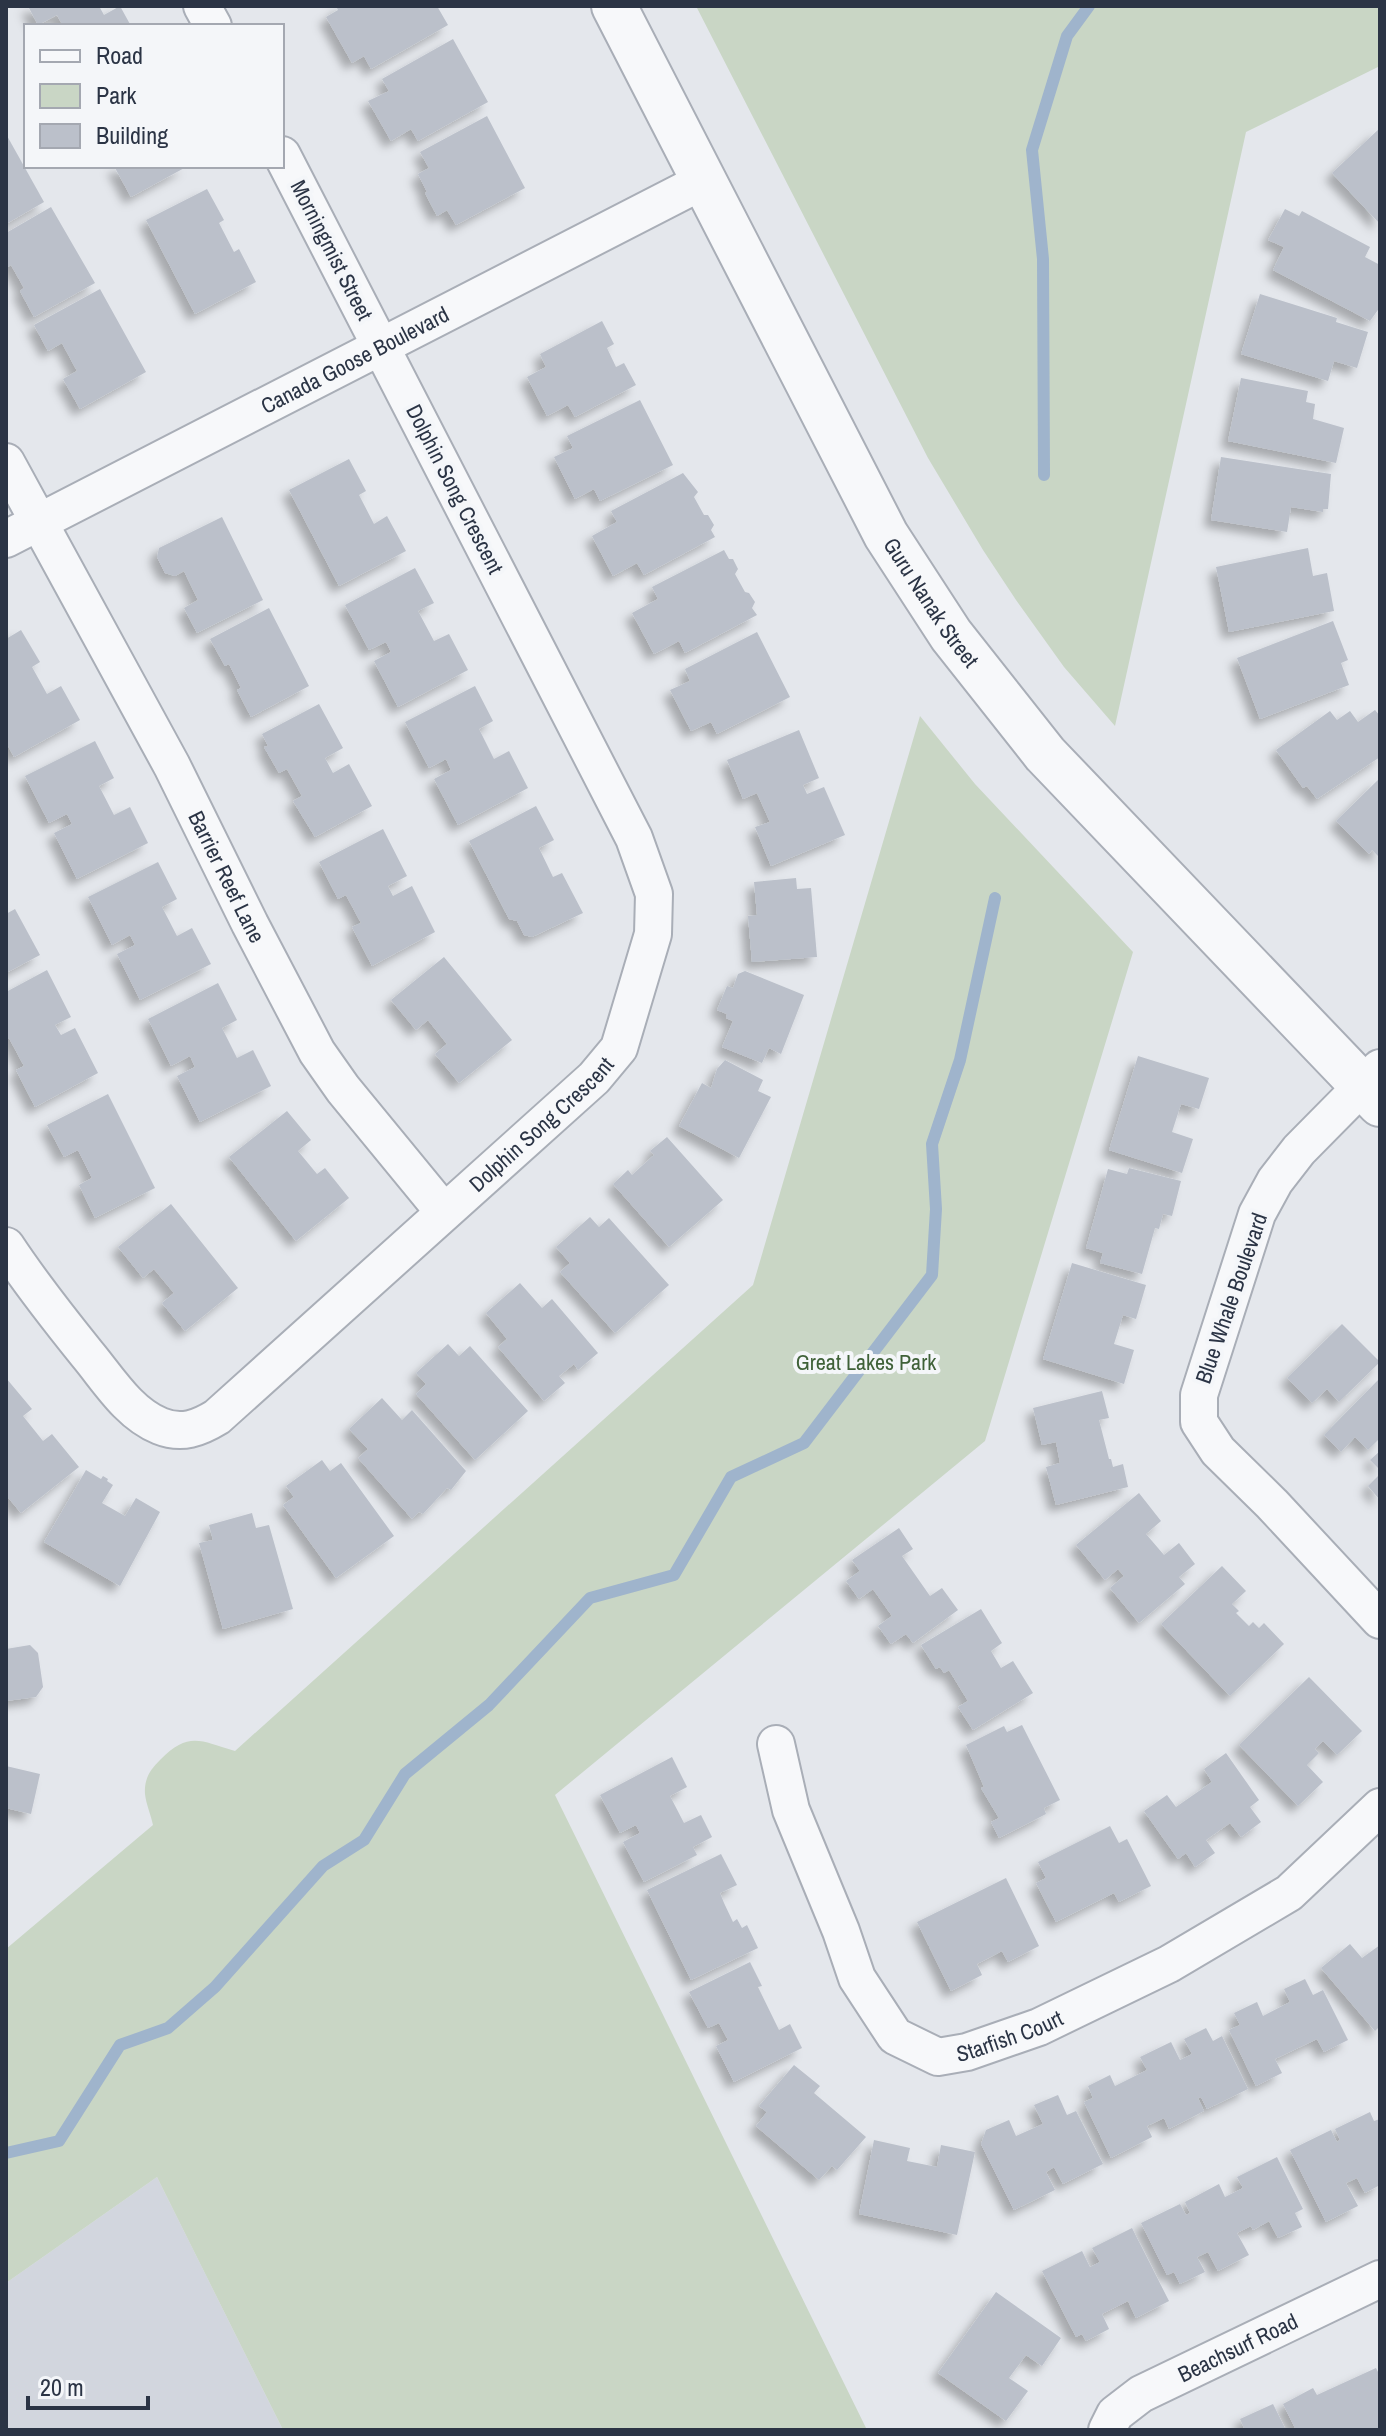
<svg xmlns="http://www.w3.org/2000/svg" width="1386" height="2436" font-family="'Archivo Narrow',sans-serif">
<defs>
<filter id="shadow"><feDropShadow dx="-7" dy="7" stdDeviation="4" flood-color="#0004"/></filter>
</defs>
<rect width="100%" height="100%" fill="#e4e7ec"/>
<path fill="#d2d6de" d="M157,2177L283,2430H6V2283Z"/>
<g fill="#c9d6c5">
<path d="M696,6H1380V66L1246,132L1115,726L1064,667L1016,600L983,550L928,458Z"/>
<path d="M920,716L975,784L1133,952L985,1441L555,1795L867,2430H283L157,2177L6,2283V1949L153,1825C151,1815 146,1804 145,1794C144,1779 150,1770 160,1760C189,1731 200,1741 235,1751L753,1285Z"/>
</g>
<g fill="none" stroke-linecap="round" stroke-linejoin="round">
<g stroke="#9fb4cc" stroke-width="12">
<path d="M1044,475L1043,259L1032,150L1067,36L1089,6"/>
<path d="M6,2153L59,2141L120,2045L168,2028L215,1987L323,1866L364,1840L405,1774L489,1705L590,1598L674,1575L731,1477L804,1443L932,1275L936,1209L932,1144L960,1060L995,898"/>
</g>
</g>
<g fill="#bbc0ca" filter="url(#shadow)">
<path d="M28,6H99L104,15L120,6L131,26H63L57,15L38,25Z"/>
<path d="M336,6H437L448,25L371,69L364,56L352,63L326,17L338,10Z"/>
<path d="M453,39L488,102L418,141L411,129L391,141L368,101L389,91L382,79Z"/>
<path d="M487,116L525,188L456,225L447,210L437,216L425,193L427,192L418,174L429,168L420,152Z"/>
<path d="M1380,128V224L1332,173Z"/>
<path d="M6,134L44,202L6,224Z"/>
<path d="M114,166H188L131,197Z"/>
<path d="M207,189L224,220L219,223L234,252L239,249L256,282L195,314L146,220Z"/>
<path d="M51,207L95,283L34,317L20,291L24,288L11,265L6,268V233Z"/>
<path d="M1285,209L1299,216L1302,211L1370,247L1365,257L1380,265V307L1370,321L1273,270L1284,247L1268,240Z"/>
<path d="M100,289L146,372L80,409L63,379L77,371L62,343L48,351L34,325Z"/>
<path d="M1260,294L1337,318L1336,322L1368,332L1357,368L1334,361L1328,381L1241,354Z"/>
<path d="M602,321L614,344L607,348L616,367L624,363L636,385L575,417L568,405L547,416L527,377L546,367L540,354Z"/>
<path d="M1241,378L1308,391L1306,402L1315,404L1313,419L1344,428L1336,463L1228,441Z"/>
<path d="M640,400L673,465L600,501L594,489L575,499L554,457L573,448L567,436Z"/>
<path d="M1221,457L1331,474L1328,509H1323V512L1291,507L1287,532L1211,520Z"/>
<path d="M349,459L366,491L359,495L374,524L387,516L406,551L339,586L289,490Z"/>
<path d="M683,473L698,492L694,497L704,515H708L714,525L711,530L715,537L644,575L637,563L613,576L592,536L617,522L611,511Z"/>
<path d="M222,517L263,600L197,633L184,608L198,600L184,571L175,576L165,573L157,557L159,548Z"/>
<path d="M1308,548L1313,576L1327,573L1334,611L1229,632L1216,567Z"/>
<path d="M724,550L729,559H733L738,569L735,574L745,592L749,593L755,602L752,608L757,615L685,653L679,641L654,654L632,613L658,599L652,587Z"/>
<path d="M415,568L434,603L418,611L434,641L449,634L468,670L398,707L374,661L391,652L386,642L369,650L345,605Z"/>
<path d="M269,608L309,686L251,717L237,690L241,688L229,664L225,666L210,639Z"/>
<path d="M1333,621L1348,660L1341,663L1349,685L1260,719L1237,658Z"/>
<path d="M21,630L40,662L32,667L47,694L61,686L80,720L14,757L6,742V639Z"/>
<path d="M757,632L790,697L717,734L711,722L691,731L670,690L690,681L685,669Z"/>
<path d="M475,686L493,721L479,729L494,759L509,751L528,788L458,825L434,779L451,770L446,759L429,768L405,722Z"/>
<path d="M319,704L343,748L325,758L333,773L349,764L372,806L315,837L293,801L302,796L287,769L279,773L264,747L268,746L262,734Z"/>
<path d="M1375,710L1380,716V757L1317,799L1307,786L1303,788L1276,750L1330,711L1337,720L1350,711L1358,722Z"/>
<path d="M799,730L819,778L803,785L807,794L824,787L845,835L771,866L755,827L770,822L757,793L743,799L727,760Z"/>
<path d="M95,741L114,778L99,786L114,815L130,807L148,843L77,879L54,833L72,824L67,814L49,823L25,776Z"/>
<path d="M1380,778V858L1372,850L1369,854L1336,821Z"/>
<path d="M536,806L554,840L539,848L553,877L562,873L583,913L532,937L524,935L517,921L509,919L469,841Z"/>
<path d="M383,829L407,876L388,886L393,896L412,886L435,932L372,966L352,927L361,923L346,895L338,899L319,862Z"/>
<path d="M158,862L177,899L162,907L177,936L192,928L211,964L140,1000L117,954L135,945L130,935L112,945L88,897Z"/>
<path d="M796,878L797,889L811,888L817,957L752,962L748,916L757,915L754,882Z"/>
<path d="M15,909L40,955L6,973V914Z"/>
<path d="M444,957L512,1040L459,1083L435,1054L447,1044L428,1020L416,1030L391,1000Z"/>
<path d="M47,970L71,1017L55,1025L61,1035L75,1028L98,1073L35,1107L16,1070L24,1066L9,1038L6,1039V992Z"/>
<path d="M745,971L804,995L781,1054L769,1048L762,1063L722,1047L733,1021L726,1018L727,1014L717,1010L727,986L733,988L738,974Z"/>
<path d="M218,983L237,1020L222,1028L237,1058L253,1050L271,1086L200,1122L177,1076L195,1067L190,1056L171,1066L148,1019Z"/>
<path d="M1138,1056L1209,1078L1199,1109L1181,1104L1172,1132L1193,1139L1182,1173L1109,1150Z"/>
<path d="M725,1060L763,1080L758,1091L771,1097L739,1158L679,1126L702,1083L711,1088L717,1069Z"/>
<path d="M108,1094L155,1188L95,1218L79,1185L92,1178L78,1150L64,1157L47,1125Z"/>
<path d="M287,1111L311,1140L298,1151L317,1174L325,1168L349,1198L296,1241L229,1157Z"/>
<path d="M667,1137L723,1200L669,1247L613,1184L628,1170L632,1175L654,1155L650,1151Z"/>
<path d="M1129,1168L1181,1181L1172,1216L1163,1214L1159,1229L1155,1228L1142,1274L1100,1263L1103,1253L1086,1248L1108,1169L1127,1174Z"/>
<path d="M171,1204L238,1288L185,1331L162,1303L174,1293L154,1269L143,1278L118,1247Z"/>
<path d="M590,1217L599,1227L609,1218L669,1285L615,1333L560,1272L570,1263L556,1247Z"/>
<path d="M1072,1263L1146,1285L1136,1319L1123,1315L1114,1344L1134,1350L1124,1384L1043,1359Z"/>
<path d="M520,1283L542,1308L552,1299L598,1353L578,1370L574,1364L559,1376L565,1383L544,1401L498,1347L507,1339L486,1313Z"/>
<path d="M1342,1324L1380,1362L1339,1402L1327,1389L1312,1403L1287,1378Z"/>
<path d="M448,1344L459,1356L470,1346L528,1411L475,1460L416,1394L426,1384L416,1373Z"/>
<path d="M6,1378L32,1409L23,1416L43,1441L52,1434L79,1467L21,1513L6,1495Z"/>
<path d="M1380,1378V1438L1368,1450L1355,1437L1341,1452L1324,1435Z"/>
<path d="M1102,1391L1109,1418L1099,1420L1109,1459H1111L1113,1467L1123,1464L1128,1487L1056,1505L1046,1467L1060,1463L1056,1442L1042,1445L1033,1408Z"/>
<path d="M382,1398L402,1420L412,1410L466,1471L451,1490L447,1488L423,1514L419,1512L412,1519L358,1458L368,1449L349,1429Z"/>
<path d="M1380,1451V1470L1370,1460Z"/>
<path d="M322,1460L330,1471L341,1463L394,1536L336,1578L283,1505L294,1497L286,1486Z"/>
<path d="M86,1470L101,1479L103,1476L108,1479L107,1481L113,1485L102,1503L125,1516L136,1498L160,1512L120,1586L44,1542Z"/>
<path d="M1380,1474V1500L1368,1486Z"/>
<path d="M1139,1493L1161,1521L1146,1534L1164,1555L1179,1543L1195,1564L1179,1577L1185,1584L1139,1623L1110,1588L1124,1576L1118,1569L1105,1580L1076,1545Z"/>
<path d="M252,1513L256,1528L269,1525L293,1609L223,1629L199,1543L213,1540L209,1525Z"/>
<path d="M899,1528L913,1549L902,1556L930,1596L942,1588L958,1610L913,1643L906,1634L891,1644L878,1626L892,1616L873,1589L859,1599L846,1581L860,1571L852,1560Z"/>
<path d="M1222,1566L1246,1591L1232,1604L1239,1611L1236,1613L1249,1626L1253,1622L1259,1628L1264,1623L1284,1644L1230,1696L1161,1624Z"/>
<path d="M981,1609L1002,1643L991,1651L1001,1668L1013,1661L1033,1693L973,1730L958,1707L968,1701L949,1670L944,1673L940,1667L936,1669L921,1645Z"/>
<path d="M30,1645L38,1653L43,1687L36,1697L6,1701V1649Z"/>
<path d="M1309,1677L1362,1731L1337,1755L1323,1741L1315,1749L1319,1753L1307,1765L1323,1782L1298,1806L1239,1745Z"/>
<path d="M1022,1725L1060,1800L1044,1808L1046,1814L999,1838L991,1822L999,1818L981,1788L984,1787L966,1745L1004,1726L1007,1732Z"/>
<path d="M1226,1753L1259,1800L1250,1807L1261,1822L1241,1837L1230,1823L1206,1840L1215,1853L1195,1867L1186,1853L1178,1859L1144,1811L1167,1795L1176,1807L1212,1782L1204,1769Z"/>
<path d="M672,1757L687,1787L670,1796L684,1823L701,1815L712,1837L693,1847L697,1855L644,1882L623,1842L640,1833L636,1825L620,1833L600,1795Z"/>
<path d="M6,1766L40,1774L31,1814L6,1808Z"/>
<path d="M1110,1826L1119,1843L1127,1839L1151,1886L1119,1902L1114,1893L1056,1922L1036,1883L1046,1878L1038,1862Z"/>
<path d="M721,1854L737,1885L720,1893L724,1903L733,1922L737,1919L742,1928L747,1925L758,1948L691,1980L647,1890Z"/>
<path d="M1006,1878L1039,1946L1008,1962L1002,1951L977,1964L982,1975L951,1991L917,1922Z"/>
<path d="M1350,1944L1362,1958L1380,1945V2026L1375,2031L1321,1968Z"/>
<path d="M750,1962L762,1986L758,1987L779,2030L790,2024L802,2048L734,2082L716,2046L728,2040L719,2023L708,2028L689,1992Z"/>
<path d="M1305,1979L1313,1995L1323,1990L1348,2040L1324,2052L1317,2039L1275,2059L1282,2073L1256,2086L1229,2030L1240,2025L1234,2013L1257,2002L1263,2016L1290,2002L1284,1989Z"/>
<path d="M1206,2028L1213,2041L1222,2036L1248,2089L1207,2109L1201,2097L1198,2098L1204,2111L1169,2129L1164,2118L1147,2126L1152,2137L1111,2158L1084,2102L1093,2098L1088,2086L1110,2075L1115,2086L1147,2070L1140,2057L1171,2042L1180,2060L1192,2054L1184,2039Z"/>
<path d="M794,2065L820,2086L814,2093L866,2137L837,2170L832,2166L819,2180L756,2126L767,2112L759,2106Z"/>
<path d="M1058,2095L1067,2115L1076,2111L1103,2164L1063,2184L1054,2167L1046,2172L1055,2190L1014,2210L981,2144L986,2130L1009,2120L1016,2136L1043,2124L1034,2105Z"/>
<path d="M1370,2112L1374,2121L1380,2119V2185L1365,2193L1357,2178L1346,2183L1358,2206L1326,2222L1290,2150L1331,2130L1337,2142L1340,2140L1335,2129Z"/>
<path d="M874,2140L910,2148L907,2161L937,2167L941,2145L975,2152L957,2235L859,2214Z"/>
<path d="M1277,2157L1303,2209L1295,2213L1302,2227L1278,2238L1269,2221L1253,2230L1251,2226L1237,2233L1249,2255L1218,2271L1208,2252L1197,2257L1205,2272L1180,2284L1174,2272L1167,2275L1141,2223L1180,2204L1186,2215L1190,2213L1185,2202L1219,2184L1225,2197L1243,2188L1237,2177Z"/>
<path d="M1132,2228L1169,2301L1136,2318L1128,2301L1102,2314L1109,2329L1086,2341L1082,2334L1076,2337L1042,2271L1082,2251L1090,2267L1100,2262L1092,2248Z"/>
<path d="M996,2292L1061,2338L1042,2366L1026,2355L1009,2378L1028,2391L1006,2421L938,2373Z"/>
<path d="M1376,2368L1380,2376V2430H1296L1283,2404L1313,2388L1317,2395Z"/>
<path d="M1273,2404L1286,2430H1245L1240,2419Z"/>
</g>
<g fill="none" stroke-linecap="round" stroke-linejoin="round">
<defs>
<g id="minor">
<path d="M202,6L213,26"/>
<path id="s1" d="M6,462L172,766L250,924L317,1052L343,1089L444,1212"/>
<path id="s2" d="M6,539L705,180"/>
<path d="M1380,1068L1299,1150L1275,1181L1257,1214L1199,1395V1422L1218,1451L1272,1504L1380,1620"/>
<path id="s3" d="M6,1246C31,1284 58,1318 87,1354C108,1379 128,1413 160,1426C182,1435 199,1428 217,1417L594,1078L619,1048L653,934L654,894L634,838L282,155"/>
<path id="s4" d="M776,1744L791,1810L841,1931L857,1978L895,2036L938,2057L967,2052L1039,2027L1169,1964L1289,1893L1380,1807"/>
<path id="s5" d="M1107,2430L1115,2414L1141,2394L1380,2279"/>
</g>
<g id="tertiary">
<path id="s6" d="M614,6L886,535L951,635L1045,754L1380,1104"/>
</g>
</defs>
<use href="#minor" stroke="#a9aeb7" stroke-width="40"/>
<use href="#tertiary" stroke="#a9aeb7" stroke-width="48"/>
<use href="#minor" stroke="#f7f8fa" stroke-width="36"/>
<use href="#tertiary" stroke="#f7f8fa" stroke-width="44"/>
</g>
<g text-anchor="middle" stroke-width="8" stroke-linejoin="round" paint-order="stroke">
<g font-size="22" fill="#2b3445" stroke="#f4f6f9">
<text transform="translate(332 250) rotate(63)" y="8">Morningmist Street</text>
<text dy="8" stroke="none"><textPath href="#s2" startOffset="392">Canada Goose Boulevard</textPath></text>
<text transform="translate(455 489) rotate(63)" y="8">Dolphin Song Crescent</text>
<text dy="8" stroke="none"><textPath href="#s6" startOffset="676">Guru Nanak Street</textPath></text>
<text dy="8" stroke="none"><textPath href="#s1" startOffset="470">Barrier Reef Lane</textPath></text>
<text dy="8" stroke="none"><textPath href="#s3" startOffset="736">Dolphin Song Crescent</textPath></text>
<text transform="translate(1231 1298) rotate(-71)" y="8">Blue Whale Boulevard</text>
<text dy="8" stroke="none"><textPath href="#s4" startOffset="440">Starfish Court</textPath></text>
<text dy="8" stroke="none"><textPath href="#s5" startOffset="158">Beachsurf Road</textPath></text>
</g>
<g font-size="22" fill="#3f6138" stroke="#f4f6f9">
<text x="866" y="1370">Great Lakes Park</text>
</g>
</g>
<rect width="1386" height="2436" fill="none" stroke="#2b3445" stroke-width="16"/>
<rect x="24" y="24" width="260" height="144" fill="#f4f6f9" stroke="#a4a8b1" stroke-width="2"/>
<rect x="40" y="50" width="40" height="12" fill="#f7f8fa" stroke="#a4a8b1" stroke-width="2"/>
<text x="96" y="64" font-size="24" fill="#2b3445">Road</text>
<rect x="40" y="84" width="40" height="24" fill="#c9d6c5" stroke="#a4a8b1" stroke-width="2"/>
<text x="96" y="104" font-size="24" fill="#2b3445">Park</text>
<rect x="40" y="124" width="40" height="24" fill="#bbc0ca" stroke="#a4a8b1" stroke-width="2"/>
<text x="96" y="144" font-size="24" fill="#2b3445">Building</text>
<path d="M28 2396v12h120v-12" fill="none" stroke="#2b3445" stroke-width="4"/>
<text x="40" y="2396" font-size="24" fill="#2b3445" stroke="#f4f6f9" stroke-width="6" paint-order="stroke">20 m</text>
</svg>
